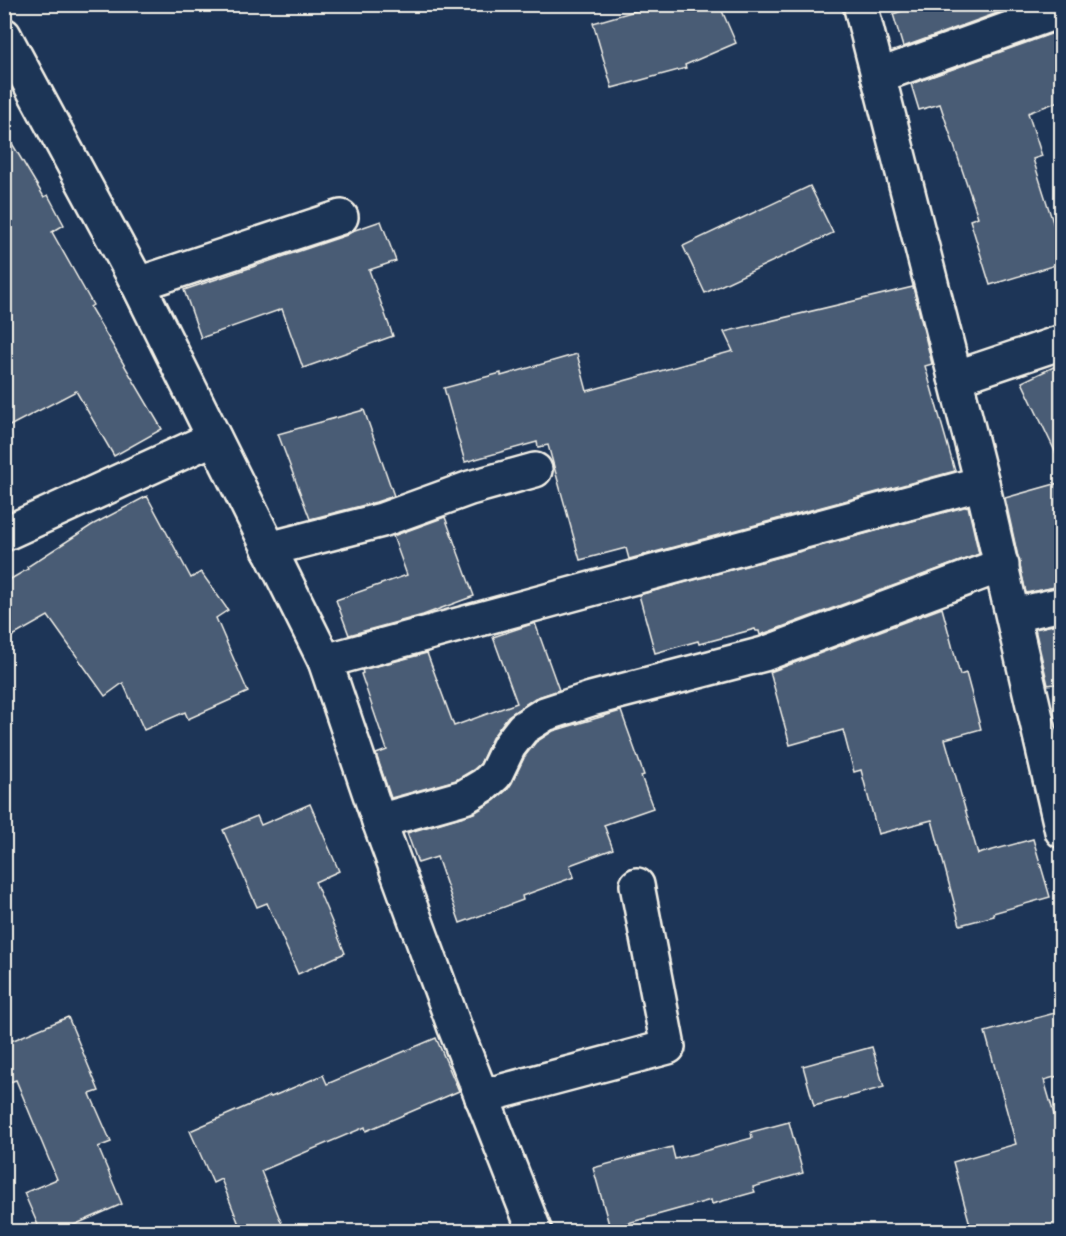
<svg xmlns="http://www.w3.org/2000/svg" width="1066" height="1236" font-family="Pangolin,sans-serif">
<rect width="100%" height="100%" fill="#1d3557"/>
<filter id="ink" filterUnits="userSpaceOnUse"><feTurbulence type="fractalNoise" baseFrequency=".0167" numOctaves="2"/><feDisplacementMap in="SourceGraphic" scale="12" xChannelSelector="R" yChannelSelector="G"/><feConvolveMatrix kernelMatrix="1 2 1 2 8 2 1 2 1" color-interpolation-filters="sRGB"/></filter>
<g filter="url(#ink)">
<g fill="#485b74" stroke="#f4f1e8" stroke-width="1.5">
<path d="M659,4H719L736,43L685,65L686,68L612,88L593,23Z"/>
<path d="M924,4H1022L903,47L893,14Z"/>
<path d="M1062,30V100L1028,113L1042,156L1033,159L1062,251V263L990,285L970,220L978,217L940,104L919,110L911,84Z"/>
<path d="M4,130L44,197L48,195L64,225L52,232L93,305L90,307L162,429L114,456L76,391L4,429Z"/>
<path d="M810,186L833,233L705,293L683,246Z"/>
<path d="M381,221L396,261L369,270L393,336L303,368L282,309L201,338L184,290L347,235L352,231Z"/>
<path d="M913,287L932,364L925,366L955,471L629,559L626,548L580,560L548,445L538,447L537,442L465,462L444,388L501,373V376L577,354L587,391L733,351L724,332Z"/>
<path d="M1062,363V466L1022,382Z"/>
<path d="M364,410L394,496L376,502L310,519L278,434Z"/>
<path d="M1062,482V586L1026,593L1005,498Z"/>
<path d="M147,496L191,578L201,572L228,610L216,618L248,692L188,719L185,712L144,730L123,683L105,696L48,616L4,641V583L28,569L27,567L92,525Z"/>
<path d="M968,506L979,554L760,635L759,631H756L755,629L699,644L698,641L655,653L639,595Z"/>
<path d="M445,517L474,596L423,615L349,635L336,600L407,575L393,536Z"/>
<path d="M942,608L960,675L966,673L981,729L945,739L978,854L1033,839L1050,897L993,913L994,916L960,925L932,820L878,834L861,770L854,772L843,730L790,745L770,672Z"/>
<path d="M535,623L559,690L535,698L508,716L492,738L480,764L473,770L456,780L391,798L376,754L387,750L361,674L363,673L362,670L427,653L454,726L517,703L493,637Z"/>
<path d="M1062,623V683L1048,685L1035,629Z"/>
<path d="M621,711L644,775L641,776L653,808L604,825L613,849L570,865L574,877L522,896L523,900L460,923L437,857L418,863L407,833L474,813L494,801L508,789L512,783L525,756L536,742L553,731Z"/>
<path d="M310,804L339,871L315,882L345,953L298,974L267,903L257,907L223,830L257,816L261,825Z"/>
<path d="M1062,1011V1075L1044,1080L1062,1142V1232H972L953,1162L1016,1144L985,1032Z"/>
<path d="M68,1017L99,1091L90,1094L111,1142L98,1147L122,1204L58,1232H41L24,1193L57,1179L16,1080L4,1084V1044Z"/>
<path d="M436,1038L459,1091L366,1131L365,1127L261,1171L285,1232H242L221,1179L213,1183L190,1131L270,1096L271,1097L323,1075L327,1084Z"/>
<path d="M872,1047L884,1087L814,1106L803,1066Z"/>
<path d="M789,1122L803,1173L753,1187L755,1192L712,1204L711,1200L610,1228L593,1168L672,1147L675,1159L752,1138L751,1132Z"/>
</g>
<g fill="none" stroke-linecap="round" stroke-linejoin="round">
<defs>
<g id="minor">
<path d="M860,4L982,483L1062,831"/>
<path d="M4,35L138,284L325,661L379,821L455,1028L535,1232"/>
<path d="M878,76L1062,10"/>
<path d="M138,284L341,217"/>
<path d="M955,378L1062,342"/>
<path d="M4,534L214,438"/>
<path d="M269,549L382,520L470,488L535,470"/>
<path d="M1013,615L1062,604"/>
<path d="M325,661L982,483"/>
<path d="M379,821L464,797L484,785L495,775L509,746L523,728L545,714L591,699L764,654L1002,565"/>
<path d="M482,1098L499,1092L668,1047L637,885"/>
</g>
</defs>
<use href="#minor" stroke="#f4f1e8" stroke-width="38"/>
<use href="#minor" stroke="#1d3557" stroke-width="33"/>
</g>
</g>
<rect width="1066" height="1236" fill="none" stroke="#1d3557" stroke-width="24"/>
<rect x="12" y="12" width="1042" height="1212" fill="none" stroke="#f4f1e8" stroke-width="2" filter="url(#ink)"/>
</svg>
